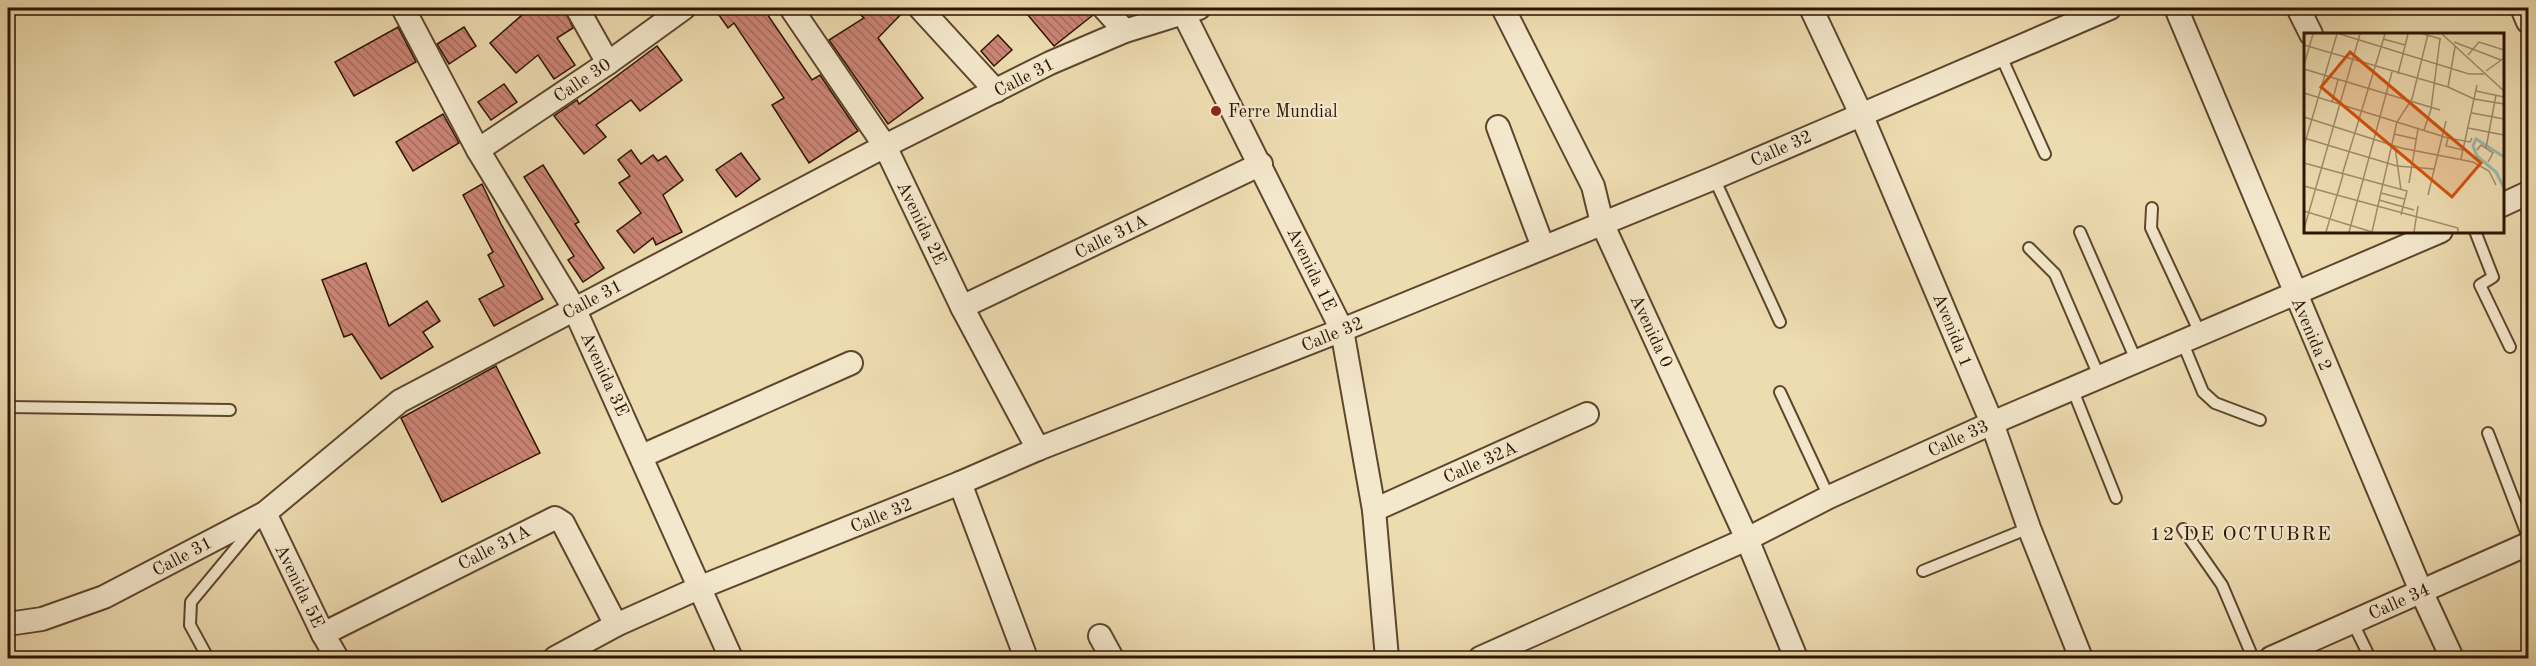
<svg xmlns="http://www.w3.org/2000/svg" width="2536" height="666" font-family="'Old Standard TT',serif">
<defs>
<pattern id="building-back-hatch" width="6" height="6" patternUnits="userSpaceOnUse" patternTransform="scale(1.5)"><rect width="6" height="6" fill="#cc8576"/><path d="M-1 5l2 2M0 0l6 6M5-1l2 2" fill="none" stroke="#a66c5e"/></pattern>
</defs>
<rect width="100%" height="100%" fill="#eedcb1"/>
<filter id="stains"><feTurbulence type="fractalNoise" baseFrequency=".00333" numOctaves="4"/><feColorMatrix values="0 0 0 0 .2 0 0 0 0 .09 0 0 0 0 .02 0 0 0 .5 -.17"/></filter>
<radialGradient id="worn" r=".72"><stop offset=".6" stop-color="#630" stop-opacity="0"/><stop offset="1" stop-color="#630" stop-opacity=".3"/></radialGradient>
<g fill="url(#building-back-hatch)" stroke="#2d1401" stroke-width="1.5">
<path d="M519,8H564L573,28L557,38L575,65L554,79L538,55L516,73L490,43L523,14Z"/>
<path d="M714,8H763L812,80L820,75L858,131L809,163L772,105L784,98L734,23L728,28Z"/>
<path d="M853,8H907L878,38L923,98L888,124L829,40L864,18Z"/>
<path d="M1022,8H1091L1093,15L1054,46Z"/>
<path d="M398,27L416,62L354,96L335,62Z"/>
<path d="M464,27L476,46L449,64L437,44Z"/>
<path d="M998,35L1012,50L994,66L981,51Z"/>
<path d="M657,46L682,80L640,111L631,100L596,125L606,137L584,154L554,116L577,100L579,104Z"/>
<path d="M504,84L517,102L491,120L478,102Z"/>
<path d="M443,114L459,143L413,171L396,142Z"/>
<path d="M631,150L641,164L653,155L658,161L666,156L683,180L663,195L682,232L656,245L653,238L634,253L617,231L641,213L619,183L630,176L618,160Z"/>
<path d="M741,153L760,179L736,197L716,170Z"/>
<path d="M543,165L579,222L575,224L604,268L583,282L568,260L574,256L524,177Z"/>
<path d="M482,184L501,224L543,299L494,326L479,299L504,286L488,255L493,252L463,195Z"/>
<path d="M366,263L389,326L427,301L440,321L423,332L433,347L381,379L352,334L344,337L322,280Z"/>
<path d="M496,366L540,453L442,502L401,418Z"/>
</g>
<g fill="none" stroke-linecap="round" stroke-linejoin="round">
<defs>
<g id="service">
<path d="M2000,54L2045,154"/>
<path d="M1714,178L1780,322"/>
<path d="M2152,208L2151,228L2200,333"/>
<path d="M2475,231L2493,277L2480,285L2510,347"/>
<path d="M2080,232L2136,360"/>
<path d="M2029,248L2055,274L2099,376"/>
<path d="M2182,341L2203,392L2215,403L2260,420"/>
<path d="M2072,388L2116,498"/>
<path d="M1780,392L1829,497"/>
<path d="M8,407L230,410"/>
<path d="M2488,433L2528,537"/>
<path d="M2183,529L2222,585L2253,658"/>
<path d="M1923,571L2029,528"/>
<path d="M2352,621L2370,658"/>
<path d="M208,658L190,625L191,602L255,525"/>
</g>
<g id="minor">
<path d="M403,8L478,150L574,308L731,658"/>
<path d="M577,8L608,63"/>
<path d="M791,8L885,146L962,307L1038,449"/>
<path d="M920,8L996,91"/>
<path d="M1104,8L1125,31"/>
<path d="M1181,8L1342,330L1374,510L1387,658"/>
<path d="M1503,8L1593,186L1602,223L1747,539L1796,658"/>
<path d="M1811,8L1861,114L1992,423L2029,528L2081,658"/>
<path d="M2176,8L2421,591L2452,658"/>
<path d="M2298,8L2311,34"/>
<path d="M2522,8L2528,22"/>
<path d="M1498,127L1543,247"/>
<path d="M478,150L608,63L684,8"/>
<path d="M2502,205L2528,193"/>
<path d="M962,307L1261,164"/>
<path d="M642,456L851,363"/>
<path d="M960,483L1026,658"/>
<path d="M1374,510L1587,414"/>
<path d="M265,513L323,634L337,658"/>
<path d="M8,624L42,619L104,597L265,513L400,401L885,146L1050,63L1125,31L1199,8"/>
<path d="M323,634L555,518L563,523L616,625"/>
<path d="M1100,636L1112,658"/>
<path d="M555,658L616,625L701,587L960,483L1038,449L1342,330L1714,178L2110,8"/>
<path d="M1480,658L1747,539L1829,497L1992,423L2441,231"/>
<path d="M2271,658L2528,544"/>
</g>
</defs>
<use href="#service" stroke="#5d462d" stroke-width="14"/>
<use href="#minor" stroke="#5d462d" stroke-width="26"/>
<use href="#service" stroke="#f4e8cc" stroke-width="10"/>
<use href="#minor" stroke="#f4e8cc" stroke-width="22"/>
</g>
<circle fill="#8f2418" stroke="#f4e8cc" stroke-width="2" cx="1216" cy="111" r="6"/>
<g text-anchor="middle" stroke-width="4.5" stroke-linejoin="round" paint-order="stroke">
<g font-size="18" fill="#2d1401" stroke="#f4e8cc">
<text transform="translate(1024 77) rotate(-27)" y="6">Calle 31</text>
<text transform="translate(582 80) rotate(-34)" y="6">Calle 30</text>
<text transform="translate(1781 148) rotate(-24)" y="6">Calle 32</text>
<text transform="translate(922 223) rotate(64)" y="6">Avenida 2E</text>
<text transform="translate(1111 236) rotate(-26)" y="6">Calle 31A</text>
<text transform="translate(1312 269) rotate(64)" y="6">Avenida 1E</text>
<text transform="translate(592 299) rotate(-28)" y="6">Calle 31</text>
<text transform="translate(1953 330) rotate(68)" y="6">Avenida 1</text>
<text transform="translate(1652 331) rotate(65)" y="6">Avenida 0</text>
<text transform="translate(1332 334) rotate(-22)" y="6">Calle 32</text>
<text transform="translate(2312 334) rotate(67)" y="6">Avenida 2</text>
<text transform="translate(605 374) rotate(65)" y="6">Avenida 3E</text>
<text transform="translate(1958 438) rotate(-25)" y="6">Calle 33</text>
<text transform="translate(1480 462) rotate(-24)" y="6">Calle 32A</text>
<text transform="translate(881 515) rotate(-22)" y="6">Calle 32</text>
<text transform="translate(494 547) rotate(-27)" y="6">Calle 31A</text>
<text transform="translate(182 556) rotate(-28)" y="6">Calle 31</text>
<text transform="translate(300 586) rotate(64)" y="6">Avenida 5E</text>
<text transform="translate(2399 601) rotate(-24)" y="6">Calle 34</text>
</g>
<g font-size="18" fill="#2d1401" stroke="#f4e8cc" text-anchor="start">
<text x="1228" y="117">Ferre Mundial</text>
</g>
<g font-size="20" letter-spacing="1.5" fill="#2d1401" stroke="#f4e8cc">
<text x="2241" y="540">12 DE OCTUBRE</text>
</g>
</g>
<g transform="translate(2304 33)">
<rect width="200" height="200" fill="#eedcb1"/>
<path fill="none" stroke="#9abab0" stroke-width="3" d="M200,124L172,106L169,113L173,123L192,139L200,155"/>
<path fill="none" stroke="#a18c6b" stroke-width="1.5" d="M36,1L165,41H180M119,1L137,6M138,1L200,58M79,6L101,12M150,9L197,27M0,12L144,54L170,66L200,71M164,22L175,9L200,17M0,32L9,1M0,36L136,77M182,38L200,25M94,41L104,1M144,54L151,14M172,58L200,64M0,60L144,105L166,109L168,105M28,69L34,47M168,80L200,86M0,84L97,115L169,129L185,138L192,152M164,95L200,102M120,97L127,76L136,6M90,101L112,106M0,105L93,133L130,136M144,105L142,113L159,117M0,113L33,1M91,114L97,157M182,115L192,62M173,117L177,112L189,120L184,129M157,126L173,52M0,130L103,158L97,182M38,142L81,1M105,150L114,96M0,153L154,195V199M77,160L100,166M124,162L142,88M75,167L110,177M0,178L68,199M0,196L56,1M22,199L39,142M45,199L88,39M68,199L93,89L108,66L124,1M110,199L114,173"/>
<path fill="#d5520b" fill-opacity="0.15" stroke="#d5520b" stroke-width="3" d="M46,19L177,130L148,164L17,54Z"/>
<rect width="200" height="200" fill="none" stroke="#2d1401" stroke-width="3"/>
</g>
<rect width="2536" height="666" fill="none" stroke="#eedcb1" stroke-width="30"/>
<rect x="9" y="9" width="2518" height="648" fill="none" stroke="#2d1401" stroke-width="3"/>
<rect x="15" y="15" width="2506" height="636" fill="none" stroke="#2d1401" stroke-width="1.5"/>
<rect width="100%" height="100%" filter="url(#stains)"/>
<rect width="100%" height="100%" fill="url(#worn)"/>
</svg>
